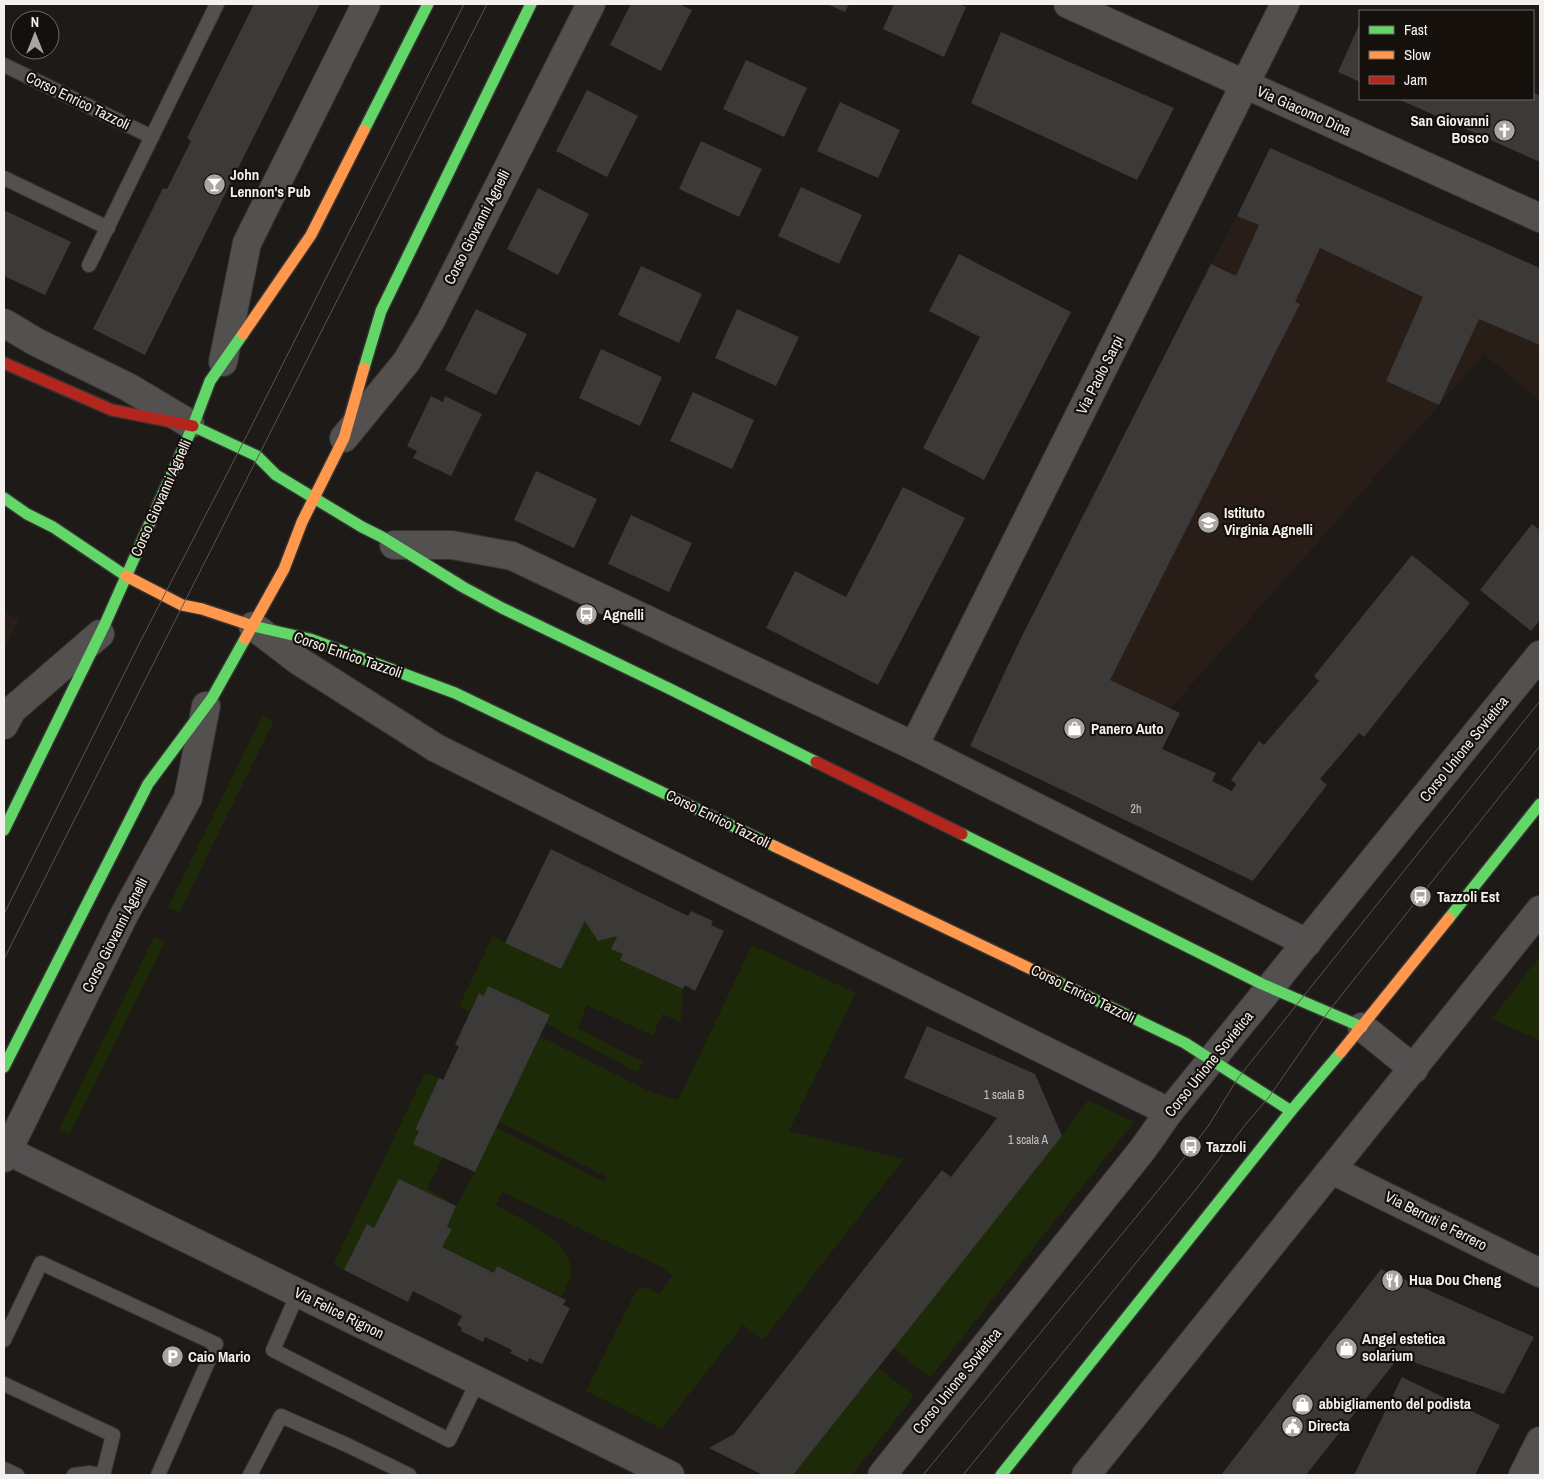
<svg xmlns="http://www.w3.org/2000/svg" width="1544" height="1479" font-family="'Archivo Narrow',sans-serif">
<rect width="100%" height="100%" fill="#1d1a17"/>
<g fill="#281e17">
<path d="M1270,148L1540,268V401L1484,354L1170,709L1021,638L1211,264L1237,216Z"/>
<path d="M4,612L19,620L4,650Z"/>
</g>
<g fill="#1d2a07">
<path d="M263,715L274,721L179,913L168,907Z"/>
<path d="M585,921L617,936L611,948L623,954L621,960L683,989L681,1022L662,1014L653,1036L587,1005L578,1028L643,1062L638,1073L545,1023L479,993L470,1012L459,1006L493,936L561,969Z"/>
<path d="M154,937L165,942L69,1135L59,1129Z"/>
<path d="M752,945L856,993L789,1131L904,1159L763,1340L743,1325L662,1429L586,1391L635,1293C643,1285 650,1287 658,1295L673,1276L661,1267L502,1192L496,1205C520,1219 567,1238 571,1268C572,1278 565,1289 561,1297L497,1266L494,1273L442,1247L451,1229L447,1227L456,1206L475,1172L496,1127L604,1182L607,1177L499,1122L540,1036L651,1092L678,1100Z"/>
<path d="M1540,956V1040L1491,1019Z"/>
<path d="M425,1073L439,1078L415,1130L419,1131L443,1157L427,1189L448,1200L450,1203L399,1179L374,1228L367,1225L344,1270L334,1263Z"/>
<path d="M1088,1100L1134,1122L930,1378L893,1348L1062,1136Z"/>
<path d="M878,1368L914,1396L852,1475H793Z"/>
</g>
<g fill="#3c3939">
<path d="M254,4H320L145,355L93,329L163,188L167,189L191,141L187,138Z"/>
<path d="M631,4H679L692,10L661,71L610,45Z"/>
<path d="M827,4H849L845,12Z"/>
<path d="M894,4H959L966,7L944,57L883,29Z"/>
<path d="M1360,23V82L1338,72Z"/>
<path d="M1001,32L1174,108L1137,180L971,103Z"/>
<path d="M746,60L807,88L784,137L723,109Z"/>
<path d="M587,90L638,116L607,177L556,151Z"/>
<path d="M1533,92L1540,96V162L1398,99H1533Z"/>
<path d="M840,102L900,130L878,178L817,151Z"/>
<path d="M701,141L762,169L739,217L679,189Z"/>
<path d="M1270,148L1540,268V345L1479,319L1439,405L1386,381L1423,297L1320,248L1295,302L1300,304L1110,680L1180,713L1162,749L1216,773L1212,781L1232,791L1236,784L1231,780L1259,741L1264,745L1319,681L1314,676L1412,555L1470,603L1364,737L1359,733L1320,779L1327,785L1253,881L970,746L1021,638L1211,264L1236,276L1259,225L1237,216Z"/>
<path d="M801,187L862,215L839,264L778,236Z"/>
<path d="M538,188L589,214L558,275L507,249Z"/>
<path d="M4,210L71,242L45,295L4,276Z"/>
<path d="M959,254L1071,312L984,480L923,448L980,337L929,311Z"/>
<path d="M641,266L702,294L679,343L618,315Z"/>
<path d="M476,309L527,334L496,395L445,370Z"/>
<path d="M737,309L799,337L776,386L715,358Z"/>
<path d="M601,349L662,377L640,426L579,398Z"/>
<path d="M693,392L754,420L732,469L670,441Z"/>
<path d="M431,396L443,402L445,396L482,414L451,476L413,458L417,451L407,446Z"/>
<path d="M536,471L597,499L574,548L514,520Z"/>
<path d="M903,487L965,518L878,685L766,628L795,571L846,597Z"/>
<path d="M631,515L692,543L669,592L608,564Z"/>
<path d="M1532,524L1540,530V620L1531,631L1480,590Z"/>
<path d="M551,849L688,916L691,911L713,921L711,925L724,931L695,991L685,985L683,989L620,960L623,954L611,949L617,936L598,941L585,921L561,969L505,943Z"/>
<path d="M488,986L550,1015L475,1172L413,1144L419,1131L415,1130L439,1078L443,1080L459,1046L455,1045L479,993L484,996Z"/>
<path d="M927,1026L1035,1074L1062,1136L793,1475H763L709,1448L734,1434L942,1170L951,1177L997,1118L904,1078Z"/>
<path d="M399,1179L456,1206L447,1227L452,1229L442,1247L494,1273L497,1266L566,1300L563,1305L570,1308L542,1364L529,1358L528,1362L510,1353L512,1350L485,1337L483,1342L461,1331L462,1328L457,1325L462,1316L413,1291L408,1302L344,1270L367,1224L374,1228Z"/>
<path d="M1381,1269L1534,1337L1504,1394L1399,1357L1306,1475H1221Z"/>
<path d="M1402,1377L1500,1425L1475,1475H1354Z"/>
</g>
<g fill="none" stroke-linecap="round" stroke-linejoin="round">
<defs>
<g id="lane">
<path d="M4,65L152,137"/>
<path d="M4,178L108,228"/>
<path d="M89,265L217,4"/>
<path d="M298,1293L273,1350L449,1440L478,1381"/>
<path d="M4,1340L41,1263L216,1344L158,1475"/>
<path d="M4,1384L113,1435L103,1475"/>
<path d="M4,1469L17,1475"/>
<path d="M74,1475L90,1473L100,1475"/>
<path d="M250,1475L281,1416L347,1445L409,1475"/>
</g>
<g id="street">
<path d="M1068,4L1540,218"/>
<path d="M4,323L36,342L128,387L190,424"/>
<path d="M223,362L247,243L366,4"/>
<path d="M344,438L407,361L431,320L591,4"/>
<path d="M394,545H452L512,556L914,746L1307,943"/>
<path d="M253,626L299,661L436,748L1169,1112"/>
<path d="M4,725L12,710L100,634"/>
<path d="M914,746L1285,4"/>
<path d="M1362,1027L1414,1069"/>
<path d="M8,1151L670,1475"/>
<path d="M4,1158L124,915L188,798L206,706"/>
<path d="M1332,1170L1540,1273"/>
<path d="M882,1475L1143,1149L1169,1112L1540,655"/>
<path d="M1086,1475L1540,910"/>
<path d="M1523,1475L1540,1441"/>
</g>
<g id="fast">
<path d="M364,130L428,4"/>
<path d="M364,368L381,311L531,4"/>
<path d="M193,426L257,456L276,475L314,498"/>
<path d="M4,498L27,514L53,527L126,576"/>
<path d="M314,498L362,527L382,537L463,587L502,608L670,689L816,762"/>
<path d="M253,626L310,639L455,693L774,846"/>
<path d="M4,830L105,624L193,426L210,381L243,334"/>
<path d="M962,834L1262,984L1362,1027"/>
<path d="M1449,918L1540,804"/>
<path d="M1054,980L1185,1043L1291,1111"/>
<path d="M4,1067L148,784L212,698L245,639"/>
<path d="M1001,1475L1291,1111L1341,1052"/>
</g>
<g id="slow">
<path d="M243,334L311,235L364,130"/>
<path d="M126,576L182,605L202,609L253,626"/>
<path d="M245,639L284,569L302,522L344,438L364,368"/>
<path d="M774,846L1054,980"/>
<path d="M1341,1052L1449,918"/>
</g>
<g id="jam">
<path d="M4,363L112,410L193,426"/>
<path d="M816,762L962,834"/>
</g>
</defs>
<use href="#lane" stroke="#363432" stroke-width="16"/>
<use href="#street" stroke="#363432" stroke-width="30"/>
<use href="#fast" stroke="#363432" stroke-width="14"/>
<use href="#slow" stroke="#363432" stroke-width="14"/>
<use href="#jam" stroke="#363432" stroke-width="14"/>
<use href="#lane" stroke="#535150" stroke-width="14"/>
<use href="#street" stroke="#535150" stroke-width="28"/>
<use href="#fast" stroke="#63d668" stroke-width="11"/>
<use href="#slow" stroke="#ff974d" stroke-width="11"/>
<use href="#jam" stroke="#b3261e" stroke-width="11"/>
<g stroke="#585653" stroke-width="1">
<path d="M4,914L140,642L245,439L464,4"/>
<path d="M4,959L487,4"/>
<path d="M923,1475L1174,1171L1209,1125L1238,1078L1540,701"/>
<path d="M963,1475L1197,1188L1245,1125L1269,1097L1328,1012L1540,746"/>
</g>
</g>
<defs>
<symbol id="church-disc" viewBox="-11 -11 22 22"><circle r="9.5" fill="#a9a5a2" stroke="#16100c"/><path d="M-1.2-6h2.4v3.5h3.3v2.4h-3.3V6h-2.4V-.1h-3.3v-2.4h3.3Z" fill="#fff"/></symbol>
<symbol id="bar-disc" viewBox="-11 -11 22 22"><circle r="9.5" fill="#a9a5a2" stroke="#16100c"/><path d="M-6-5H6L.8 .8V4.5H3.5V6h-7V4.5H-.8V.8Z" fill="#fff"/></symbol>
<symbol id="school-disc" viewBox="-11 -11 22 22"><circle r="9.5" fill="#a9a5a2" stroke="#16100c"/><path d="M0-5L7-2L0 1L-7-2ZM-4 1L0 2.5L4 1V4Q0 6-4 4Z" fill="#fff"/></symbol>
<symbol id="bus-disc" viewBox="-11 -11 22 22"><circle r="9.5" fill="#a9a5a2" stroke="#16100c"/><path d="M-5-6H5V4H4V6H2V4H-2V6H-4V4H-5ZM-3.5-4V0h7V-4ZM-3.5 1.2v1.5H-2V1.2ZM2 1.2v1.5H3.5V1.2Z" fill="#fff"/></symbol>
<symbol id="shop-disc" viewBox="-11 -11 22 22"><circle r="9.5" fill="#a9a5a2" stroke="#16100c"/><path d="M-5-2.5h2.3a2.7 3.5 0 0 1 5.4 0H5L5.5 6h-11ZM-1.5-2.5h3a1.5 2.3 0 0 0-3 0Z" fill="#fff"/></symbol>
<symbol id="restaurant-disc" viewBox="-11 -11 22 22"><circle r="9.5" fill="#a9a5a2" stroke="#16100c"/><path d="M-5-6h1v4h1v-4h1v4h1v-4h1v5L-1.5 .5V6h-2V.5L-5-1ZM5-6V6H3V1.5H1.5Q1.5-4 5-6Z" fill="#fff"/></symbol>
<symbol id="parking-disc" viewBox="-11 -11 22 22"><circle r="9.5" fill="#a9a5a2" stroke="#16100c"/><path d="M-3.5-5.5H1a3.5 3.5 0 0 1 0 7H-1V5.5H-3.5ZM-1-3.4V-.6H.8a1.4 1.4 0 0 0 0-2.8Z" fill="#fff"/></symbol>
<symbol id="civic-disc" viewBox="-11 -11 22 22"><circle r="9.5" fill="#a9a5a2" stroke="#16100c"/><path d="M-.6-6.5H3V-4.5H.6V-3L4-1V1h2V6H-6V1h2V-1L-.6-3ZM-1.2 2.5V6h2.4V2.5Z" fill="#fff"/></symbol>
</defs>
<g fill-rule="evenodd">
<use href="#church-disc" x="1492" y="118" width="25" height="25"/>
<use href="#bar-disc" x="202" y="172" width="25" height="25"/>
<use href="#school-disc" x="1196" y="510" width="25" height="25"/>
<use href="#bus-disc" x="574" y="602" width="25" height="25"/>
<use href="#shop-disc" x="1062" y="716" width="25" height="25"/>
<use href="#bus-disc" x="1408" y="884" width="25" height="25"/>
<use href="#bus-disc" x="1178" y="1134" width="25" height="25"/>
<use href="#restaurant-disc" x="1380" y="1268" width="25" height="25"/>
<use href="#shop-disc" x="1334" y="1336" width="25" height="25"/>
<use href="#parking-disc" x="160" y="1344" width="25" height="25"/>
<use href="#shop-disc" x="1290" y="1392" width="25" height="25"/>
<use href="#civic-disc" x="1280" y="1414" width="25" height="25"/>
</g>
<g text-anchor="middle" stroke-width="4.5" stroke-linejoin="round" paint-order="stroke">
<g font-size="12" fill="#c6c2c0">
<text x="1136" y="813">2h</text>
<text x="1004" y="1099">1 scala B</text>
<text x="1028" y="1144">1 scala A</text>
</g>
<g font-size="15" fill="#f4f0ed" stroke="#16100c">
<text transform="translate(78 101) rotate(26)" y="5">Corso Enrico Tazzoli</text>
<text transform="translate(1304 111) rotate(24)" y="5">Via Giacomo Dina</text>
<text transform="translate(477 227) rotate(-63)" y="5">Corso Giovanni Agnelli</text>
<text transform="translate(1100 375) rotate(-63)" y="5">Via Paolo Sarpi</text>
<text transform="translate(161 498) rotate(-66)" y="5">Corso Giovanni Agnelli</text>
<text transform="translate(348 655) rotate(19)" y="5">Corso Enrico Tazzoli</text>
<text transform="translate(1464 749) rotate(-51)" y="5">Corso Unione Sovietica</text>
<text transform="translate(718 819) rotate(26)" y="5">Corso Enrico Tazzoli</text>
<text transform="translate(115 935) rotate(-63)" y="5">Corso Giovanni Agnelli</text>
<text transform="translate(1083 994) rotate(26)" y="5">Corso Enrico Tazzoli</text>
<text transform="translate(1209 1064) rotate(-51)" y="5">Corso Unione Sovietica</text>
<text transform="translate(1436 1221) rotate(27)" y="5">Via Berruti e Ferrero</text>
<text transform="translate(339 1313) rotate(26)" y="5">Via Felice Rignon</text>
<text transform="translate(957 1381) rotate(-51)" y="5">Corso Unione Sovietica</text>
</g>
<g font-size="15" font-weight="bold" fill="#f4f0ed" stroke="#16100c" text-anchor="start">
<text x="1489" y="126" text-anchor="end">San Giovanni<tspan x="1489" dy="17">Bosco</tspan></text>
<text x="230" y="180">John<tspan x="230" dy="17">Lennon's Pub</tspan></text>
<text x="1224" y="518">Istituto<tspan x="1224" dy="17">Virginia Agnelli</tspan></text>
<text x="603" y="620">Agnelli</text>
<text x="1091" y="734">Panero Auto</text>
<text x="1437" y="902">Tazzoli Est</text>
<text x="1206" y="1152">Tazzoli</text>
<text x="1409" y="1285">Hua Dou Cheng</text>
<text x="1362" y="1344">Angel estetica<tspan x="1362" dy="17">solarium</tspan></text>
<text x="188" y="1362">Caio Mario</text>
<text x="1319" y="1409">abbigliamento del podista</text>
<text x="1308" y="1431">Directa</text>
</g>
</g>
<rect width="1544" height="1479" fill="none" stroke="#f4f0ed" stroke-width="10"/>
<rect x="1359" y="10" width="175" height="90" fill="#16100c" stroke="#6f6a66"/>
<rect x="1369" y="26" width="25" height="8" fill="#63d668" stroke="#6f6a66"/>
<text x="1404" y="35" font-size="15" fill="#f4f0ed">Fast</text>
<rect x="1369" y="51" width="25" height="8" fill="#ff974d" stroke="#6f6a66"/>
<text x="1404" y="60" font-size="15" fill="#f4f0ed">Slow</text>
<rect x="1369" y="76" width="25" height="8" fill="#b3261e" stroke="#6f6a66"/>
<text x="1404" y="85" font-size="15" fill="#f4f0ed">Jam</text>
<g transform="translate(35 35)"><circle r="24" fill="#16100c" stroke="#6f6a66"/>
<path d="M0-4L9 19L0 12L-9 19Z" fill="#a9a5a2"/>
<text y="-8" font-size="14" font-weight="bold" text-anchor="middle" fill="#f4f0ed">N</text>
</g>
</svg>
